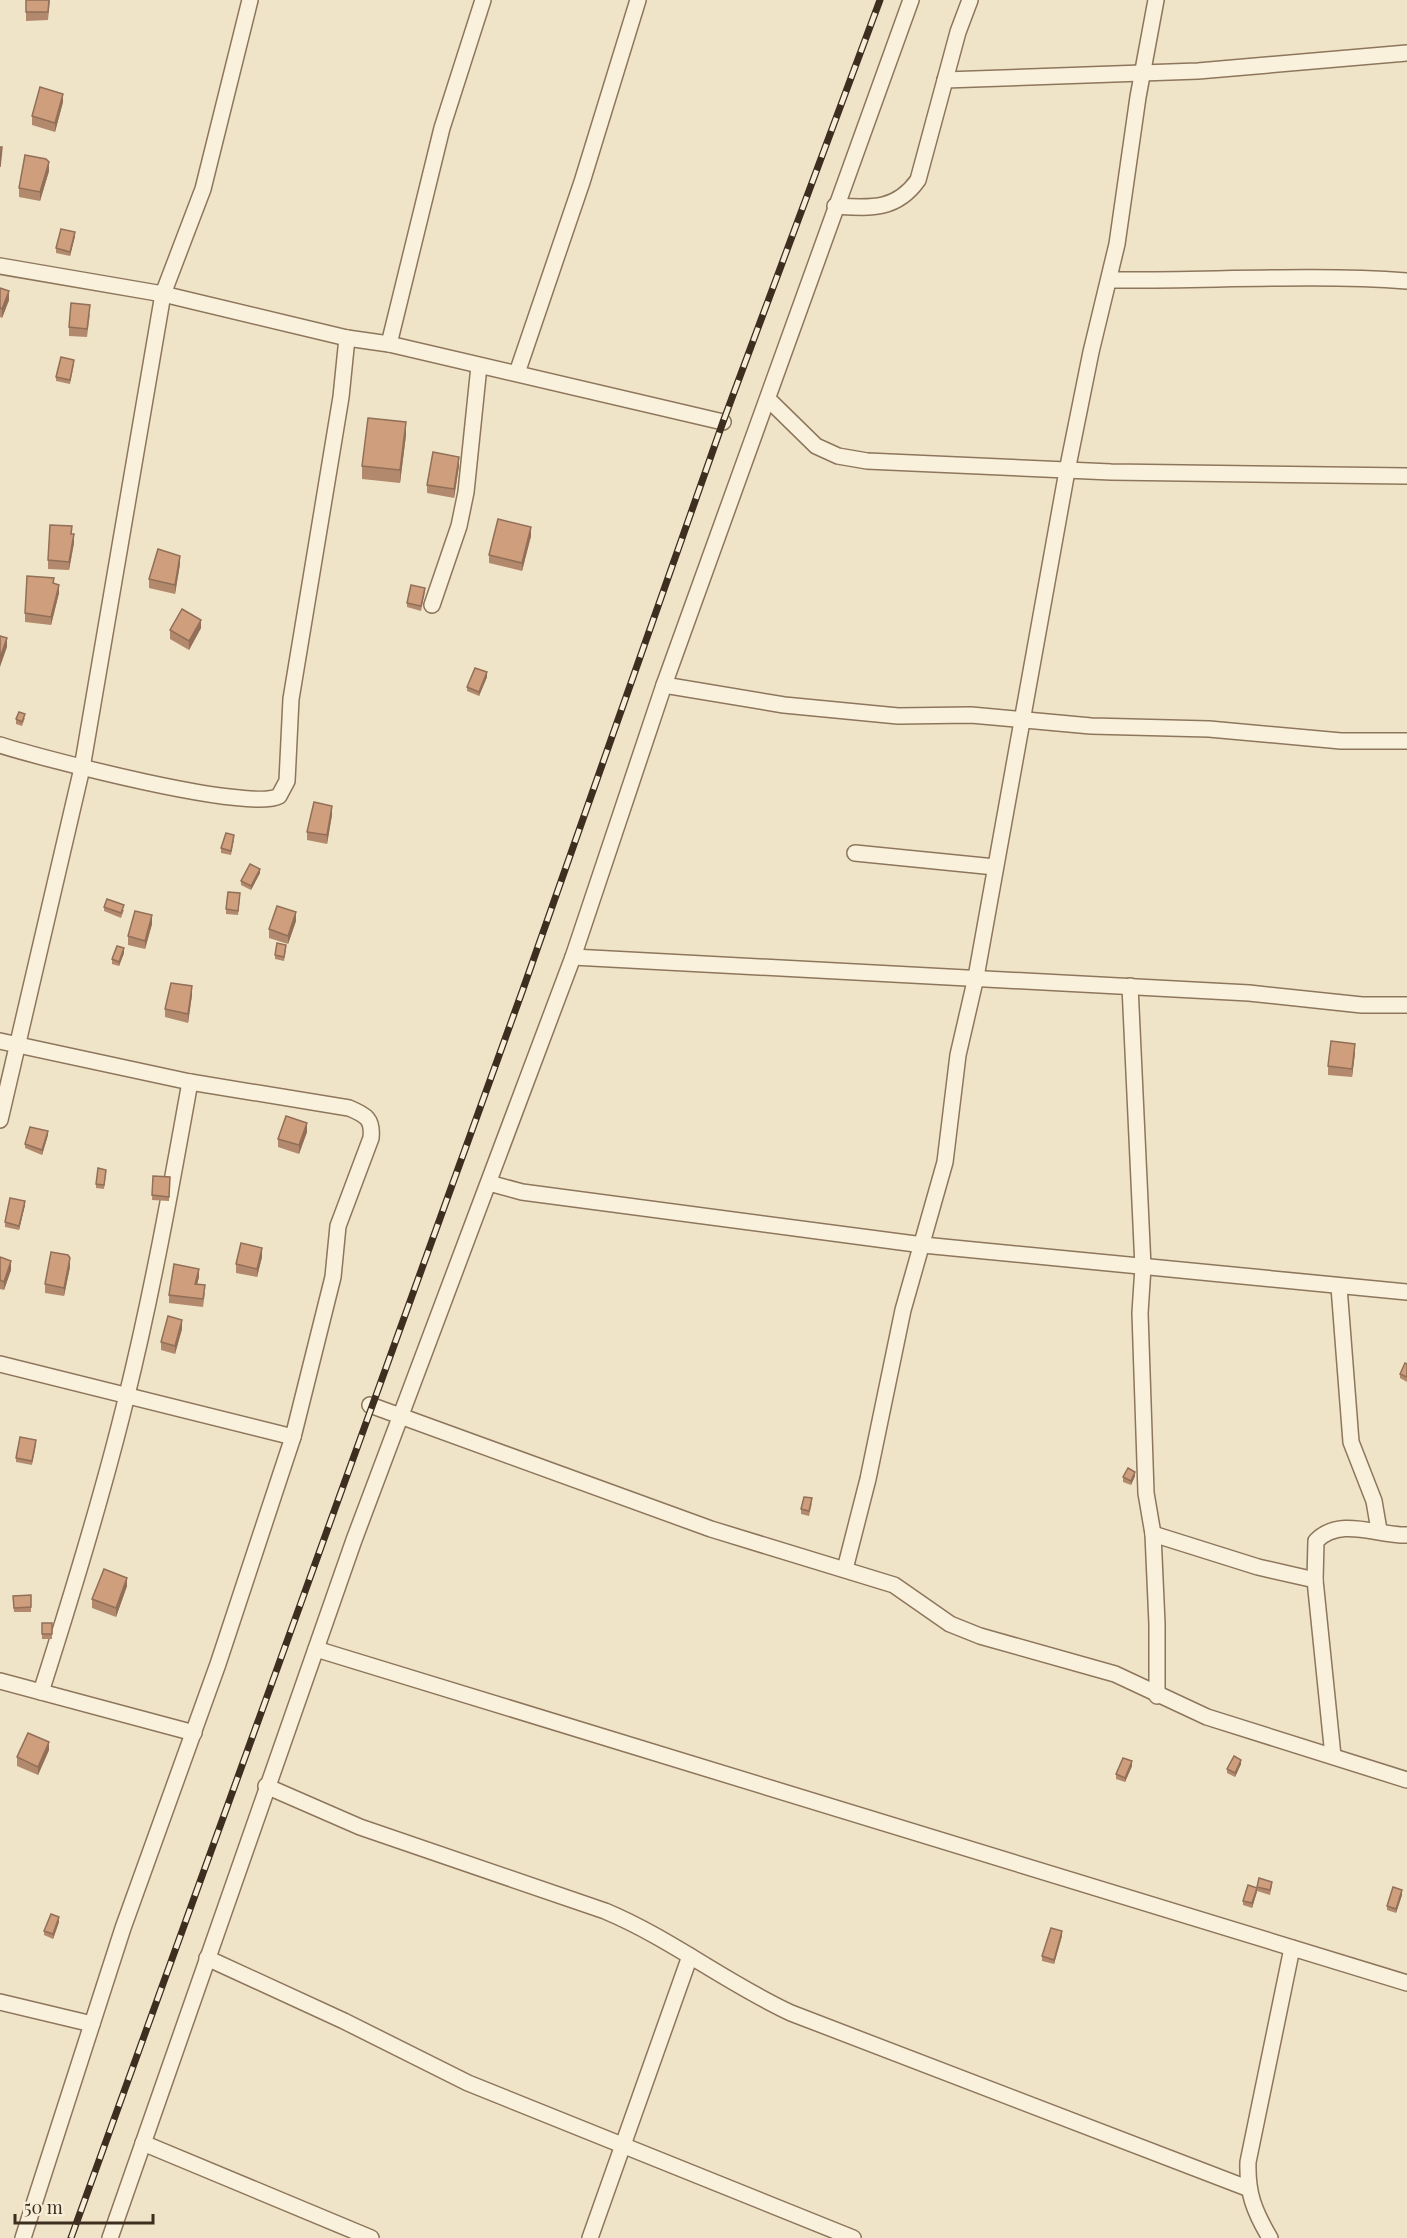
<svg xmlns="http://www.w3.org/2000/svg" width="1407" height="2238" font-family="'Playfair Display',serif">
<rect width="100%" height="100%" fill="#f0e4c8"/>
<g fill="none" stroke-linecap="round" stroke-linejoin="round">
<defs>
<g id="minor">
<path d="M945,80L1198,71L1407,53"/>
<path d="M835,206C870,208 896,211 918,180L958,32L970,0"/>
<path d="M0,266L163,294L347,338L389,344L723,422"/>
<path d="M1109,280C1208,281 1308,274 1407,281"/>
<path d="M389,344L442,128L483,0"/>
<path d="M517,373L582,182L638,0"/>
<path d="M768,399L816,446L838,456L867,461L1111,472L1407,476"/>
<path d="M432,605L459,526L466,492L479,366"/>
<path d="M664,685L784,705L898,716L971,715L1091,726L1209,729L1341,741H1407"/>
<path d="M0,745C41,758 250,813 279,796L287,781L291,699L341,397L347,338"/>
<path d="M855,853L995,867"/>
<path d="M573,957L1249,993L1362,1005H1407"/>
<path d="M1130,986L1143,1267L1140,1313L1146,1493L1153,1534L1157,1624V1696"/>
<path d="M0,1041L190,1082L349,1108C366,1115 373,1119 371,1138L338,1226L333,1277L293,1437L218,1664L123,1928L23,2238"/>
<path d="M0,1120L82,768L163,294L203,189L250,0"/>
<path d="M489,1183L522,1192L923,1245L1407,1292"/>
<path d="M1339,1287L1351,1442L1374,1501L1379,1530"/>
<path d="M0,1364L293,1437"/>
<path d="M370,1405L711,1529L894,1585L950,1624L980,1636L1115,1674L1207,1717L1407,1780"/>
<path d="M1153,1534L1258,1567L1315,1580L1333,1756"/>
<path d="M845,1569L868,1479L903,1310L945,1162L958,1055L976,977L1067,471L1091,352L1117,244L1138,97L1156,0"/>
<path d="M1315,1580L1316,1541C1340,1516 1378,1536 1407,1535"/>
<path d="M316,1649L1407,1983"/>
<path d="M0,1681L194,1733"/>
<path d="M41,1692C72,1595 102,1498 126,1399C152,1294 171,1188 190,1082"/>
<path d="M266,1786L360,1827L605,1911C670,1938 726,1983 791,2013L1247,2188"/>
<path d="M207,1958L344,2021L468,2083L853,2238"/>
<path d="M0,2002L92,2024"/>
<path d="M143,2143L371,2238"/>
<path d="M110,2238L354,1540L573,957L664,685L911,0"/>
<path d="M590,2238L690,1956"/>
<path d="M1270,2238C1254,2211 1247,2193 1248,2162L1292,1948"/>
</g>
</defs>
<use href="#minor" stroke="#8d765c" stroke-width="18"/>
<use href="#minor" stroke="#faf1dc" stroke-width="15"/>
<defs>
<path id="rail" d="M71,2238L522,992L723,422L880,0"/>
</defs>
<use href="#rail" stroke="#3d2e20" stroke-width="7"/>
<use href="#rail" stroke="#f7eed8" stroke-width="4.5" stroke-dasharray="14" stroke-linecap="butt"/>
</g>
<g fill="#b2896c">
<path d="M26,0H50L48,20L26,21Z"/>
<path d="M63,102L55,132L32,125V116Z"/>
<path d="M49,171L40,201L19,197V188Z"/>
<path d="M75,236L70,256L56,253V248Z"/>
<path d="M0,288L9,300L2,318L0,317Z"/>
<path d="M90,314L87,337L69,336V327Z"/>
<path d="M74,364L70,384L56,381V377Z"/>
<path d="M406,435L400,483L362,479V466Z"/>
<path d="M459,466L454,498L427,493V485Z"/>
<path d="M531,536L522,571L489,563V555Z"/>
<path d="M74,543L69,570L48,569V560Z"/>
<path d="M180,564L175,594L149,588V579Z"/>
<path d="M54,584L59,593L51,625L25,622V613Z"/>
<path d="M425,592L421,611L407,607V603Z"/>
<path d="M201,628L189,650L170,639V630Z"/>
<path d="M487,677L479,696L467,691V687Z"/>
<path d="M25,718L22,726L16,724V719Z"/>
<path d="M332,815L327,844L307,840V832Z"/>
<path d="M234,840L231,855L221,853V848Z"/>
<path d="M260,873L251,890L241,885V881Z"/>
<path d="M240,897L238,915L226,914V909Z"/>
<path d="M104,907L124,910L121,918L104,911Z"/>
<path d="M296,921L288,944L269,938V929Z"/>
<path d="M152,924L145,949L128,945V936Z"/>
<path d="M286,949L284,961L275,959V955Z"/>
<path d="M124,953L119,966L112,964V959Z"/>
<path d="M192,995L188,1023L165,1017V1009Z"/>
<path d="M1355,1053L1352,1077L1328,1075V1066Z"/>
<path d="M307,1132L299,1154L278,1147V1139Z"/>
<path d="M48,1135L42,1155L25,1148V1144Z"/>
<path d="M106,1174L104,1189L96,1188V1184Z"/>
<path d="M153,1176L170,1177L169,1201L152,1200Z"/>
<path d="M25,1205L19,1230L5,1227V1222Z"/>
<path d="M0,1257L11,1270L4,1290L0,1289Z"/>
<path d="M262,1257L257,1277L236,1273V1264Z"/>
<path d="M70,1267L64,1296L45,1293V1284Z"/>
<path d="M199,1277L197,1284L205,1293L203,1307L169,1303V1295Z"/>
<path d="M182,1329L175,1354L161,1350V1342Z"/>
<path d="M1407,1364V1382L1400,1378V1374Z"/>
<path d="M36,1445L32,1465L16,1462V1458Z"/>
<path d="M1135,1476L1131,1485L1123,1482V1477Z"/>
<path d="M812,1503L809,1516L801,1514V1509Z"/>
<path d="M127,1586L116,1617L92,1608V1599Z"/>
<path d="M31,1595V1612H14L13,1596Z"/>
<rect x="42" y="1623" width="10" height="16"/>
<path d="M49,1750L38,1775L17,1766V1757Z"/>
<path d="M1241,1764L1235,1777L1227,1773V1769Z"/>
<path d="M1132,1766L1125,1782L1116,1779V1774Z"/>
<path d="M1259,1878L1272,1886L1270,1895L1257,1891L1252,1908L1243,1905V1901L1257,1888Z"/>
<path d="M1402,1895L1396,1913L1387,1910V1906Z"/>
<path d="M59,1922L53,1939L44,1935V1931Z"/>
<path d="M1062,1936L1054,1964L1042,1961V1956Z"/>
</g>
<g fill="#916f58">
<path d="M63,94V102L55,132V123Z"/>
<path d="M49,162V171L40,201V192Z"/>
<path d="M75,232V236L70,256V252Z"/>
<path d="M9,291V300L2,318V309Z"/>
<path d="M406,422V435L400,483V470Z"/>
<path d="M459,457V466L454,498V489Z"/>
<path d="M531,527V536L522,571V563Z"/>
<path d="M74,534V543L69,570V562Z"/>
<path d="M180,556V564L175,594V585Z"/>
<path d="M59,585V593L51,625V617Z"/>
<path d="M201,620V628L189,650V641Z"/>
<path d="M7,638V647L0,667V658Z"/>
<path d="M487,672V677L479,696V692Z"/>
<path d="M332,806V815L327,844V835Z"/>
<path d="M260,869V873L251,890V886Z"/>
<path d="M296,912V921L288,944V936Z"/>
<path d="M152,915V924L145,949V941Z"/>
<path d="M124,948V953L119,966V962Z"/>
<path d="M192,986V995L188,1023V1014Z"/>
<path d="M1355,1044V1053L1352,1077V1069Z"/>
<path d="M307,1123V1132L299,1154V1145Z"/>
<path d="M48,1131V1135L42,1155V1150Z"/>
<path d="M25,1201V1205L19,1230V1226Z"/>
<path d="M262,1248V1257L257,1277V1269Z"/>
<path d="M70,1258V1267L64,1296V1288Z"/>
<path d="M11,1261V1270L4,1290V1282Z"/>
<path d="M199,1269V1277L195,1292V1284Z"/>
<path d="M182,1320V1329L175,1354V1346Z"/>
<path d="M1135,1472V1476L1131,1485V1481Z"/>
<path d="M127,1578V1586L116,1617V1608Z"/>
<path d="M49,1742V1750L38,1775V1767Z"/>
<path d="M1241,1760V1764L1235,1777V1773Z"/>
<path d="M1132,1761V1766L1125,1782V1778Z"/>
<path d="M1257,1888V1892L1252,1908V1903Z"/>
<path d="M1402,1890V1895L1396,1913V1909Z"/>
<path d="M59,1917V1922L53,1939V1934Z"/>
<path d="M1062,1931V1936L1054,1964V1960Z"/>
</g>
<g fill="#cf9f7d" stroke="#916f58" stroke-width="1.5">
<path d="M26,0H49L48,12H26Z"/>
<path d="M40,87L63,94L55,123L32,116Z"/>
<path d="M0,147H2L0,167Z"/>
<path d="M25,155L46,159L49,162L40,192L19,188Z"/>
<path d="M61,229L75,232L70,252L56,248Z"/>
<path d="M0,288L9,291L2,309L0,308Z"/>
<path d="M71,303L90,305L87,329L69,327Z"/>
<path d="M61,357L74,360L70,380L56,377Z"/>
<path d="M368,418L406,422L400,470L362,466Z"/>
<path d="M433,452L459,457L454,489L427,485Z"/>
<path d="M498,519L531,527L522,563L489,555Z"/>
<path d="M50,525L72,526L71,534H74L69,562L48,560Z"/>
<path d="M158,549L180,556L175,585L149,579Z"/>
<path d="M27,576L54,578L53,583L59,585L51,617L25,613Z"/>
<path d="M411,585L425,588L421,606L407,603Z"/>
<path d="M182,609L201,620L189,641L170,630Z"/>
<path d="M0,636L7,638L0,658Z"/>
<path d="M475,668L487,672L479,692L467,687Z"/>
<path d="M19,712L25,714L22,722L16,719Z"/>
<path d="M314,802L332,806L327,835L307,832Z"/>
<path d="M226,833L234,835L231,851L221,848Z"/>
<path d="M250,864L260,869L251,886L241,881Z"/>
<path d="M228,892L240,893L238,911L226,909Z"/>
<path d="M107,899L124,905L121,913L104,907Z"/>
<path d="M277,906L296,912L288,936L269,929Z"/>
<path d="M135,911L152,915L145,941L128,936Z"/>
<path d="M277,943L286,945L284,957L275,955Z"/>
<path d="M117,946L124,948L119,962L112,959Z"/>
<path d="M171,983L192,986L188,1014L165,1009Z"/>
<path d="M1331,1041L1355,1044L1352,1069L1328,1066Z"/>
<path d="M286,1116L307,1123L299,1145L278,1139Z"/>
<path d="M30,1127L48,1131L42,1150L25,1144Z"/>
<path d="M98,1168L106,1170L104,1185L96,1184Z"/>
<path d="M153,1176L170,1177L169,1197L152,1195Z"/>
<path d="M10,1198L25,1201L19,1226L5,1222Z"/>
<path d="M241,1243L262,1248L257,1269L236,1264Z"/>
<path d="M51,1252L68,1255L70,1258L64,1288L45,1284Z"/>
<path d="M0,1257L11,1261L4,1282L0,1280Z"/>
<path d="M174,1264L199,1269L195,1284L205,1285L203,1299L169,1295Z"/>
<path d="M168,1316L182,1320L175,1346L161,1342Z"/>
<path d="M1405,1363L1407,1364V1377L1400,1374Z"/>
<path d="M20,1437L36,1440L32,1461L16,1458Z"/>
<path d="M1128,1468L1135,1472L1131,1481L1123,1477Z"/>
<path d="M804,1497L812,1498L809,1511L801,1509Z"/>
<path d="M104,1569L127,1578L116,1608L92,1599Z"/>
<path d="M31,1595V1607L14,1608L13,1596Z"/>
<rect x="42" y="1623" width="10" height="11"/>
<path d="M28,1733L49,1742L38,1767L17,1757Z"/>
<path d="M1234,1756L1241,1760L1235,1773L1227,1769Z"/>
<path d="M1123,1758L1132,1761L1125,1778L1116,1774Z"/>
<path d="M1259,1878L1272,1882L1270,1890L1257,1887Z"/>
<path d="M1248,1885L1257,1888L1252,1903L1243,1901Z"/>
<path d="M1393,1887L1402,1890L1396,1909L1387,1906Z"/>
<path d="M51,1914L59,1917L53,1934L44,1931Z"/>
<path d="M1051,1928L1062,1931L1054,1960L1042,1956Z"/>
</g>
<path d="M15 2214v9h138v-9" fill="none" stroke="#3d2e20" stroke-width="3"/>
<text x="24" y="2214" font-size="18" fill="#3d2e20" stroke="#f7eed8" stroke-width="4.5" paint-order="stroke">50 m</text>
</svg>
